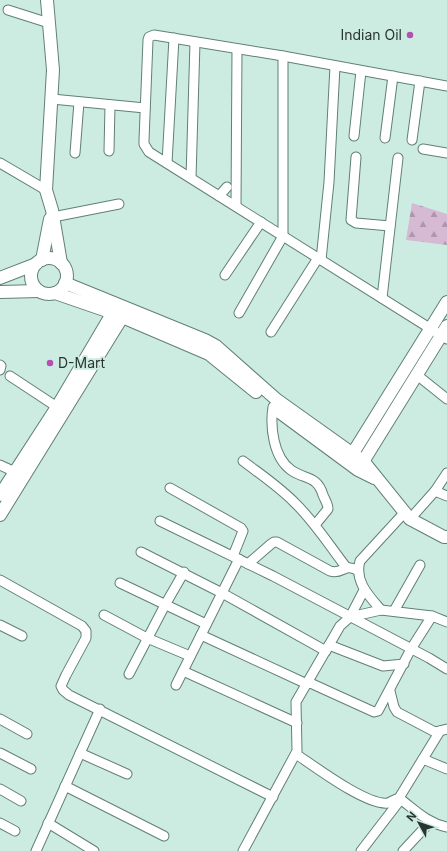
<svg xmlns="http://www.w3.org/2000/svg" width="447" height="851" font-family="Inter,sans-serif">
<defs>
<pattern id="forest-firs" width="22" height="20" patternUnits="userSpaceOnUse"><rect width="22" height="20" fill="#d6b9d3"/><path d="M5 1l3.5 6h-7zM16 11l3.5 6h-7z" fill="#ae97ac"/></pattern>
</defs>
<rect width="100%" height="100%" fill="#ccece2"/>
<path fill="url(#forest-firs)" d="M412,203L447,214V245L406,240Z"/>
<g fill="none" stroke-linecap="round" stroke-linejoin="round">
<defs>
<g id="street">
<path d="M8,10L49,23"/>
<path d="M447,86L283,56L154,35L149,37L148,40L144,140V144L149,152L447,339"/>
<path d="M52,99L145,108"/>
<path d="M354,136L361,71"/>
<path d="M385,138L393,76"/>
<path d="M412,140L420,81"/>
<path d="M423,149L447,153"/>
<path d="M109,151L110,105"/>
<path d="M75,153L79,102"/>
<path d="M356,157L351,220L356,223L390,226"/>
<path d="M0,163L46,190"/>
<path d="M167,163L174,38"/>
<path d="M191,178L195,42"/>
<path d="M219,196L227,187"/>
<path d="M236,206L237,49"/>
<path d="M53,217L119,204"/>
<path d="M321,260L329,182L335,66"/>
<path d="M225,275L261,222"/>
<path d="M382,298L398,158"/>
<path d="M239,313L283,236V56"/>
<path d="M271,332L318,258"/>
<path d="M0,365L1,366L0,370"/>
<path d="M417,375L447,399"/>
<path d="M10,376L57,407"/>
<path d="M273,407C270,426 273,457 291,470C305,480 317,475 323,495C325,500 328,504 328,509L315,525"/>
<path d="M243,461C260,474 278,486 294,502C314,521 329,545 346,567"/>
<path d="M0,465L15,472"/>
<path d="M170,488L241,528L243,531L233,556"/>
<path d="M435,491L447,496"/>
<path d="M410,519L435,491L447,473"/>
<path d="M160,521L273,576L429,658L447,669"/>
<path d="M141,552L222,593L326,651"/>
<path d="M248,564L271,544L274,542H277L330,571C343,575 343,563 357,570"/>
<path d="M0,580L82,626L86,631V638L66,675L61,686L63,690L69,695L273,797"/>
<path d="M120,583L206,624"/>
<path d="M381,610C369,596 354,581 360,561L405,512"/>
<path d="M394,611L420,565"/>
<path d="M104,615L147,638L190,656"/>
<path d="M350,617L364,590"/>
<path d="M0,625L22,636"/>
<path d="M201,635L307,684"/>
<path d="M329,645L383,666L404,664"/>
<path d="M183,671L297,723"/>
<path d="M129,674L165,605L184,572"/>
<path d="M308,682L374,712L378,711L411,649L432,616"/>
<path d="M176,685L239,559"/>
<path d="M390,691L394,707L397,712L435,732L447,729"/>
<path d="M0,719L27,734"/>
<path d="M0,753L31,769"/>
<path d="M80,753L127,774"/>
<path d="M296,754C314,766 367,806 388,803C391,802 395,799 399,798C415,810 427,823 447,827"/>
<path d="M423,759L447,769"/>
<path d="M65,786L164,836"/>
<path d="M0,789L21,801"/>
<path d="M399,798L440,731"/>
<path d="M0,823L15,831"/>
<path d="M48,823L94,851"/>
<path d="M36,851L100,709"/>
<path d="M243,851L297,751L296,702L340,626L350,617L381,610L432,616L447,622"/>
<path d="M361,851L401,799"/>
<path d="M403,851L430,822"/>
</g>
<g id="secondary">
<path d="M47,0L53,70L46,190L52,210L61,263"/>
<circle cx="49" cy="276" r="18"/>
<path d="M42,260L50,219"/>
<path d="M0,278L36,264"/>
<path d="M65,283L205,340L216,346L277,400L364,462L410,519L444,537H447"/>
<path d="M0,292L39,291"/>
<path d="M55,293L113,313L209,354L256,392"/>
<path d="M278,411L358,470L374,478"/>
<path d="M348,461L447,302"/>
<path d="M359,468L447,326"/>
<path d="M0,495L57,407L116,307"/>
<path d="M0,515L126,311"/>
</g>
</defs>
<use href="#street" stroke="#627f76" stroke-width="11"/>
<use href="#secondary" stroke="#627f76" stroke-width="14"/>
<use href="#street" stroke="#fff" stroke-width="9"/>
<use href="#secondary" stroke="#fff" stroke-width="12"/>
</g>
<g fill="#b64fb2" stroke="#ccece2" stroke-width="1.5">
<circle cx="410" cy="35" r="4"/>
<circle cx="50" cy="363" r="4"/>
</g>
<g text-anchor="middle" stroke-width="4" stroke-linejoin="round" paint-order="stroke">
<g font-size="14" fill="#293531" stroke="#ccece2" text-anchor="end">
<text x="402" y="40">Indian Oil</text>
<text x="58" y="368" text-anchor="start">D-Mart</text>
</g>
</g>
<g transform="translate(419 823) rotate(310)" stroke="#ccece2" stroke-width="3" paint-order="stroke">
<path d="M0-3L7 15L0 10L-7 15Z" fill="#293531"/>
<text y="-6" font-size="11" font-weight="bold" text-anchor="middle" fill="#293531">N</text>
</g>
</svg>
